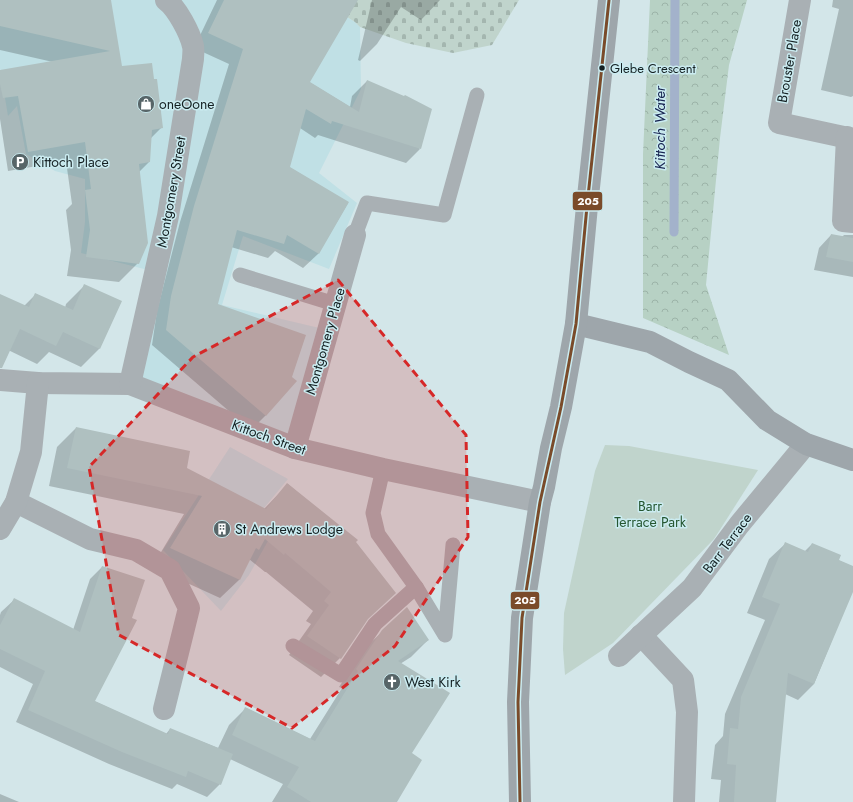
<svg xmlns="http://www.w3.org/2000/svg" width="853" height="802" font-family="Jost,sans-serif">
<defs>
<pattern id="forest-crowns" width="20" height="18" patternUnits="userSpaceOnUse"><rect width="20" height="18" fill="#b7d1c4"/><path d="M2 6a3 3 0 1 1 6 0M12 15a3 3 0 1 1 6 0" fill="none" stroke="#9cb3a8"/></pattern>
<pattern id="cemetery-stones" width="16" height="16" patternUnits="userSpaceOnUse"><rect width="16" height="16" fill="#c0d4cc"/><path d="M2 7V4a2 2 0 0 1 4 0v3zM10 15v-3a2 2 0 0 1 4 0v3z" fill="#a4b6af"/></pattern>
</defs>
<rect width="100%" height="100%" fill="#d3e6e9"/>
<g fill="#c0e0e5">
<path d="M0,0H320L355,22L360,27L361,89L319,173L357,203L329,269L243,236L222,305L328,330L295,448L130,384L156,272L81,253L85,222V179L55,171L26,154L17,106L8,116L0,68Z"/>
<path d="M230,447L288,479L264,508L273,532L249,575L221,611L163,550Z"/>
</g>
<path fill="url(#forest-crowns)" d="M650,0H747L729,65L720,138L706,285L729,355L643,318V154Z"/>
<path fill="url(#cemetery-stones)" d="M320,0H519L492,45L453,53L406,43L360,27L355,22Z"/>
<path fill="#c0d4cc" d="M605,445L629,446L758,470L714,539L613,643L565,675L563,649L564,613L595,471Z"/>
<g fill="#0003">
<path d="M0,0H110L121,67L162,127L150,139L149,162L139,172L138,263L119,282L67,276L71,250L66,210L72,204L66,161L8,171L0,119V71L53,62L0,50Z"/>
<path d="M217,0H357L309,82L350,107L352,96L367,81L420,149L406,163L318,135L315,138L300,128L289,167L348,203L318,254L303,268L275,251L268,258L231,247L216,304L266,415L251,430L152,345L157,311L180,222L229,64L194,48Z"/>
<path d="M372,0H440L421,20L401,7L377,44L360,61L358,60Z"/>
<path d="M833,0H853V96L851,97L821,90L839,9L832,7Z"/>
<path d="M853,158V277L814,270L819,248L831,235L842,237L844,235H853Z"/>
<path d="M84,286L120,302L99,349L81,367L49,352L37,364L6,349L0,355V295L24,306L36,294L65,308L66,304Z"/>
<path d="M76,428L186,469L264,509L288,484L355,542L364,622L340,658L321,677L289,655L311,624L306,621L313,611L266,572H265L249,559L239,580L220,598L152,567L184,514L49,486L57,447Z"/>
<path d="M785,544L804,552L812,544L838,560L853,567V589L814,684L798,700L785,694L775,802H719L721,780L711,779L715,745L723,736L725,714L765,620L747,613L769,559Z"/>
<path d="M102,567L94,701L166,734L170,729L218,748L229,725L246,708L310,739L342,688L339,687L365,648L383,631L428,640L411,657L400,664L411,754L396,802H272L283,784L230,759L220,784L207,797L177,784L172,789L109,764L16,722L33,684L0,667V615L1,612L14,600L73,630L90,579Z"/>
<path d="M0,794L19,802H0Z"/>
</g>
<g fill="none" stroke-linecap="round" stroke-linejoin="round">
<path stroke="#a3b2cb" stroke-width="9" d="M674,232L675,0"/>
</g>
<g fill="#afc0c0">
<path d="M0,0H111L122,66L152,63L154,79H157L163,128L152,130L150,162L139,164L148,243L139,264L86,257L90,230L85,190L91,189L85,142L28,152L18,96L3,98L0,84V70L110,51L0,26Z"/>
<path d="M224,0H358L310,82L359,112L367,80L404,96L405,95L432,109L421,149L332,121L331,124L306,109L290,167L349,202L319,254L287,235L284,244L237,230L218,304L306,335L292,377L297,381L266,416L166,330L171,296L194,206L243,49L208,33Z"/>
<path d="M831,234L853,238V262L826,257Z"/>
<path d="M84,284L122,301L100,349L63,332L56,346L20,329L2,368H0V294L29,307L35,293L73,310Z"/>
<path d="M76,427L190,451L187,468L266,509L287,483L358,540L356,542L396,593L368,619L341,659L307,636L329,605L324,601L331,592L285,553L284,555L265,539L259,550L256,548L240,580L170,548L202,496L67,468Z"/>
<path d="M785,542L808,552L812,543L841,555L839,560L853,566V592L814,684L788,673L776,802H734L736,765L727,764L730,728L738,729L741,697L780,604L762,597Z"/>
<path d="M102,566L145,580L132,618L137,620L95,701L168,734L170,728L233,754L221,785L188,771L186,777L122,752L28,710L45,671L0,649V625L14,598L80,632Z"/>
<path d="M407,607L429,640L398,661L450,693L412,753L422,760L397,802H311L287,787L299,767L232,735L245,707L315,741L358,671L356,669L382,630Z"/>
</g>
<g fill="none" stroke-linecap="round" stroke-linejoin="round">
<g stroke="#a9b0b4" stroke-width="15">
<path d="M355,235L367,203L444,215L477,95"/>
<path d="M240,275L335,304"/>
<path d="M383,469L373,513L378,534L416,587L445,635L453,545"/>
<path d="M293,646L341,675L375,624L416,587"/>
</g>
<g stroke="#a9b0b4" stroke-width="22">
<path d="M800,0L779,123L853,139"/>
<path d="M847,137L843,221L853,222"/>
<path d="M0,380L38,383L130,384L295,448L383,469L540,502"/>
<path d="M130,384L168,216L193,59C193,55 194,50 193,46C190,33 177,8 166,0"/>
<path d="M295,448L355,235"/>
<path d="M16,502L90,539L136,550L170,570L189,608L164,709"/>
<path d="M0,529L16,502L31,452L38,383"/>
<path d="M641,635L683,680L687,712L684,802"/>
<path d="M619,656L692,588L739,525L806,444"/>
</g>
<g stroke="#9ea6ab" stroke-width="22">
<path d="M576,324L650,342L689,362L728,380L767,420L806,444L853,460"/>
<path d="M520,802L518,702L522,618L540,502L544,487L551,448L561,407L576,324L587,206L609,0"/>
</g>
<defs>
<path id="bus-1" d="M520,802L518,702L522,618L540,502L561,407L576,324L587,206L609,0"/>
</defs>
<use href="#bus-1" stroke="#cbecf1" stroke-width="6"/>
<use href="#bus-1" stroke="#7a4b2a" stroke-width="3"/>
</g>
<path fill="#d62828" fill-opacity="0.2" stroke="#d62828" stroke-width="3" stroke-dasharray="8 5" stroke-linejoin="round" d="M338,280L466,435L468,537L395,646L292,728L119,635L89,467L193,357Z"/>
<defs>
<symbol id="shop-disc" viewBox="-11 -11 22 22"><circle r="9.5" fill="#576568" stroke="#cbecf1"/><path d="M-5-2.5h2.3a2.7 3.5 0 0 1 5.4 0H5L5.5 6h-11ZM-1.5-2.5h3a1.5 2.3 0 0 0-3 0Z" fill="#fff"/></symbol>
<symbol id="parking-disc" viewBox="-11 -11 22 22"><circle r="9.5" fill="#576568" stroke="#cbecf1"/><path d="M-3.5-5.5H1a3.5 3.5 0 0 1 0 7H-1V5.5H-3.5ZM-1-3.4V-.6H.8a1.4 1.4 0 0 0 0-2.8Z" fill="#fff"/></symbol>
<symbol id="building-disc" viewBox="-11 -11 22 22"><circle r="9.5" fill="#576568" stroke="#cbecf1"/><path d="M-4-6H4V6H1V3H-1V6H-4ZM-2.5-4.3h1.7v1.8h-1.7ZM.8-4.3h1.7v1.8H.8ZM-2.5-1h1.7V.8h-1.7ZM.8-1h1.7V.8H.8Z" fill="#fff"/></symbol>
<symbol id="church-disc" viewBox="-11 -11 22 22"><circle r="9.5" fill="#576568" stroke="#cbecf1"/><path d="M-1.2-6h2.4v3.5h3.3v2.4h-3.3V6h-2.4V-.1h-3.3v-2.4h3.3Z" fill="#fff"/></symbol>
</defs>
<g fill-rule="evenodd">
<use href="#shop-disc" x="136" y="94" width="20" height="20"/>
<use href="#parking-disc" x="10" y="152" width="20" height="20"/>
<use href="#building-disc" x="212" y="519" width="20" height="20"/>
<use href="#church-disc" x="382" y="672" width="20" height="20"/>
</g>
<circle fill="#142022" stroke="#cbecf1" stroke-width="1.5" cx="602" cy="68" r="3.5"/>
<g text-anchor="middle" stroke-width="3" stroke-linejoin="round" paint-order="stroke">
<g font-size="13" fill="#142022" stroke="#cbecf1" text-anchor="start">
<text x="610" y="73">Glebe Crescent</text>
</g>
<g font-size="14" fill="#142022" stroke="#cbecf1">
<text transform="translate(789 61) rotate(-80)" y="5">Brouster Place</text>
<text transform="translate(171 192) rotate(-80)" y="5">Montgomery Street</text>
<text transform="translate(325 341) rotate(-74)" y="5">Montgomery Place</text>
<text transform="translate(269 437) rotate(20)" y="5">Kittoch Street</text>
<text transform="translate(727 543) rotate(-53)" y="5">Barr Terrace</text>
</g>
<g font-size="14" fill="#142022" stroke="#cbecf1" text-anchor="start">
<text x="159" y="109">oneOone</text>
<text x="33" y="167">Kittoch Place</text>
<text x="235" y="534">St Andrews Lodge</text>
<text x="405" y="687">West Kirk</text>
</g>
<g font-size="14" fill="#255630" stroke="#cbecf1">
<text x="650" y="511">Barr<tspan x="650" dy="16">Terrace Park</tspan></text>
</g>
<g font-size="15" font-style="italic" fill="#182551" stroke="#cbecf1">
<text transform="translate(660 128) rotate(-90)" y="5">Kittoch Water</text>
</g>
</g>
<g stroke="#cbecf1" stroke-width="1.5">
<rect x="572" y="191" width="31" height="20" rx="4" fill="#7a4b2a"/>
<rect x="510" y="591" width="30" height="19" rx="4" fill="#7a4b2a"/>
</g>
<g font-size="11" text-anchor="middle" font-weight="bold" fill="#fff">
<text x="588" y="205">205</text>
<text x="525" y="604">205</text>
</g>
</svg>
